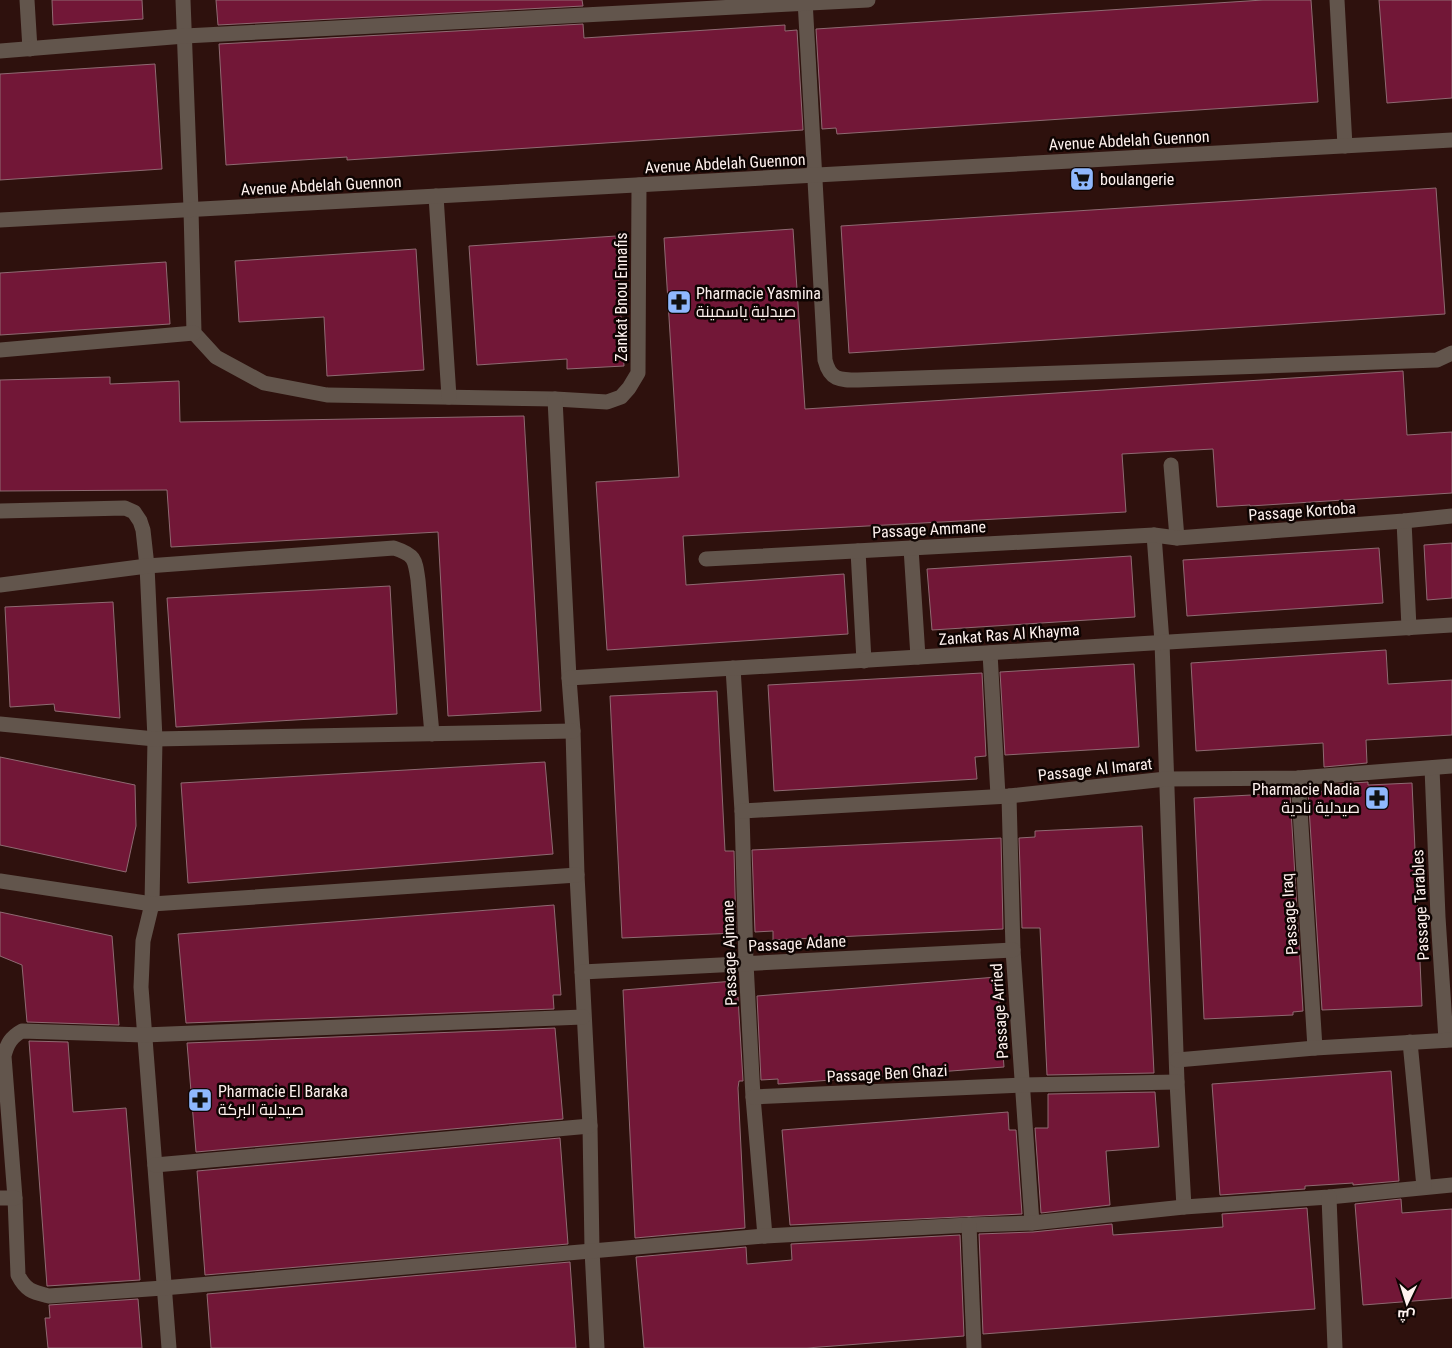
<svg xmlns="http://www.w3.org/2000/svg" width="1452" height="1348" font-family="'Roboto Condensed',Cairo,sans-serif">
<rect width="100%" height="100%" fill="#2e110d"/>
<g fill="#721737" stroke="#8f6a72">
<path d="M52,0H142L143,19L53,25Z"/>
<path d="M216,0H582L583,6L218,25Z"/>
<path d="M1263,0H1311L1318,102L837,134L836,128L822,129L816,29Z"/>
<path d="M1379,0H1452V98L1387,103Z"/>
<path d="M583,24L584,38L785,25V31L797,30L803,130L347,160V157L226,165L219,44Z"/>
<path d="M155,64L162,169L0,180V74Z"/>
<path d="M1436,188L1445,314L849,353L841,226Z"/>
<path d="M793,229L805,409L1403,371L1407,435L1452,432V493L1250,506V505L1217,507L1213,449L1122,454L1126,512L683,536L686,585L844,574L848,634L607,650L596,482L679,477L664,238Z"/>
<path d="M616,236L624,366L567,369V359L477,365L469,246Z"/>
<path d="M416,249L424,370L327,376L324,317L239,322L235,261Z"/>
<path d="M166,262L170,324L0,335V273Z"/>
<path d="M110,377V384L179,381L180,422L524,416L541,711L448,716L438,532L171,547L167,490L0,491V380Z"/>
<path d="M1452,543V598L1427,600L1424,545Z"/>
<path d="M1379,548L1383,603L1187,616L1183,560Z"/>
<path d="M1131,556L1135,617L932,630L927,569Z"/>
<path d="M390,586L397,714L176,727L167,598Z"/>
<path d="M113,602L120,718L55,711L54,704L10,707L5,607Z"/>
<path d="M1386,650L1388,684L1452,680V735L1366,740L1367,763L1324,767L1323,743L1196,751L1191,663Z"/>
<path d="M1134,664L1139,747L1005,755L1000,672Z"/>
<path d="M982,673L986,756L975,757L977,779L774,791L768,685Z"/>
<path d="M717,691L725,851H734L736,933L622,938L610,696Z"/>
<path d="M0,757L135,785L136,826L126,872L0,845Z"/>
<path d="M545,762L553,854L188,883L181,783Z"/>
<path d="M1368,782V785L1412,783L1422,1006L1322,1010L1308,792L1325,791V785Z"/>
<path d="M1290,793L1303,1011L1293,1012V1015L1204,1019L1194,798Z"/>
<path d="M1142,826L1154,1073L1047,1075L1040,928H1022L1019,838L1035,837V831Z"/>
<path d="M1001,838L1003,929L773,940V931L755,932L752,850Z"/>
<path d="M554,905L561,995H553L554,1009L186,1023L178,934Z"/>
<path d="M0,912L112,936L119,1025L27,1022L22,965L0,956Z"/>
<path d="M997,977L1004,1067L778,1084V1079L761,1080L757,996Z"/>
<path d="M734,981V997H738L743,1081H739L738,1088L745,1228L635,1238L623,990Z"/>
<path d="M555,1028L563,1119L196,1152L187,1043Z"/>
<path d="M29,1041L68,1042L73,1112L126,1108L140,1280L47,1286Z"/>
<path d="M1391,1071L1399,1181L1353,1185V1183L1305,1186V1189L1220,1195L1212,1084Z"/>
<path d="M1155,1092L1159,1147L1106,1151L1110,1205L1041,1213L1035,1128H1048V1094Z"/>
<path d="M1008,1112L1009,1130H1016L1022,1214L790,1225L782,1130Z"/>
<path d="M560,1138L568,1244L205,1275L197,1171Z"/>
<path d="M1401,1199L1402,1213L1452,1209V1298L1363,1305L1355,1204Z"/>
<path d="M1307,1208L1315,1309L983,1334L979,1234L1033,1232L1112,1224L1113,1235L1223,1227L1222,1214Z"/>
<path d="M960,1235L964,1336L807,1348H644L636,1257L746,1247L747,1264L792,1260L791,1244Z"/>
<path d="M570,1262L576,1348H211L207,1294Z"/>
<path d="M138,1299L142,1348H48L45,1318H50L49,1305Z"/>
</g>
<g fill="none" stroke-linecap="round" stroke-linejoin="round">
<g stroke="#62554c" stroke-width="15">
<path d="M27,0L30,49"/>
<path d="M183,0L191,209L194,333L216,357L264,383L327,395L555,399L607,402L621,397L629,388L638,373L639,185"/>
<path d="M805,0L825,360C830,380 839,380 858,380L1437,360L1452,353"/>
<path d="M1337,0L1345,146"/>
<path d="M0,51L185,36L868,0"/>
<path d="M436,196L449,397"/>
<path d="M0,220L1452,140"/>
<path d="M0,350L194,333"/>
<path d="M555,399L569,678L573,731L577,875L590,1126L592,1250L597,1348"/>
<path d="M1171,465L1177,538"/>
<path d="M0,511L125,508L134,512L140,521L143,530L147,566L155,739L152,904L143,941L141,987L169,1348"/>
<path d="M1404,521L1409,628"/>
<path d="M1154,535L1162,642L1177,1082L1184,1207"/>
<path d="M911,548L918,657"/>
<path d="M858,551L864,661"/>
<path d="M706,559L1154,535L1177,538L1404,521L1452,516"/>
<path d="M0,585L147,566L394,548C415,555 415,559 418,580L432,734"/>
<path d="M990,653L998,796"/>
<path d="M733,668L742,811L746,963L753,1097L765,1236"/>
<path d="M569,678L1452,625"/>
<path d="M0,724L155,739L573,731"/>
<path d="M1432,768L1438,917L1446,1040"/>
<path d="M1298,778L1315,1048"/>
<path d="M1009,796L1013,950L1032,1223"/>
<path d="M742,811L1009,796L1166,779L1298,778L1452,766"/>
<path d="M0,881L152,904L577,875"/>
<path d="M582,972L1013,950"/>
<path d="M583,1017L144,1035L22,1031C11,1037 7,1044 4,1056L15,1198L18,1275C26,1291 33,1292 49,1296L163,1288L765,1236L969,1225L1032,1223L1184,1207L1329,1197L1452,1185"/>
<path d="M1410,1042L1424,1187"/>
<path d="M1177,1060L1315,1048L1452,1040"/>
<path d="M753,1097L1022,1085L1177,1082"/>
<path d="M155,1165L590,1126"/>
<path d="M1329,1197L1335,1348"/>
<path d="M0,1198H15"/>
<path d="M969,1225L974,1348"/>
</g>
</g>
<defs>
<symbol id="supermarket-square" viewBox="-11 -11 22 22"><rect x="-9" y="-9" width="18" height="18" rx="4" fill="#8fb8fd" stroke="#0e0402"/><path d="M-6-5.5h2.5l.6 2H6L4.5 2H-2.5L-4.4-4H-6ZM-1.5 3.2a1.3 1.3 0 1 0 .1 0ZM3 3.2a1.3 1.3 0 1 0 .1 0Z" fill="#111"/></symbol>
<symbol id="pharmacy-square" viewBox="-11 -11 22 22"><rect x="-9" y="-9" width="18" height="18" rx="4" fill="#8fb8fd" stroke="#0e0402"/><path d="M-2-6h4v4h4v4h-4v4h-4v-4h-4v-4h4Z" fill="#111"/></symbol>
</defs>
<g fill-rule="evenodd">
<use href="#supermarket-square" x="1068" y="165" width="28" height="28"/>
<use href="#pharmacy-square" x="665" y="288" width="28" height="28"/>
<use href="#pharmacy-square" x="1363" y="784" width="28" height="28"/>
<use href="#pharmacy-square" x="186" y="1086" width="28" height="28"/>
</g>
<g text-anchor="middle" stroke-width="5" stroke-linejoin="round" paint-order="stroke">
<g font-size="16" fill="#fef1ee" stroke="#0e0402">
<text transform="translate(1129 140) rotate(-3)" y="6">Avenue Abdelah Guennon</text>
<text transform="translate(725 163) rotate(-3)" y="6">Avenue Abdelah Guennon</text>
<text transform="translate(321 185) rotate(-3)" y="6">Avenue Abdelah Guennon</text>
<text transform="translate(621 297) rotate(-90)" y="6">Zankat Bnou Ennafis</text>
<text transform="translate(1302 511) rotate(-4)" y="6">Passage Kortoba</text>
<text transform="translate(929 529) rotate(-3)" y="6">Passage Ammane</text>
<text transform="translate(1009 634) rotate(-4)" y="6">Zankat Ras Al Khayma</text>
<text transform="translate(1095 769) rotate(-6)" y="6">Passage Al Imarat</text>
<text transform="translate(1420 905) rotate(-93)" y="6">Passage Tarables</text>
<text transform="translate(1289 914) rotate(-94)" y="6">Passage Iraq</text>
<text transform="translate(797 943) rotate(-3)" y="6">Passage Adane</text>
<text transform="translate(729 953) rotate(-92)" y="6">Passage Ajmane</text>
<text transform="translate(999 1011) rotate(-94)" y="6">Passage Arried</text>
<text transform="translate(887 1073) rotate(-3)" y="6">Passage Ben Ghazi</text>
</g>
<g font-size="16" fill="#fef1ee" stroke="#0e0402" text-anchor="start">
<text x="1100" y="185">boulangerie</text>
<text x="696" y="299">Pharmacie Yasmina<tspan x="696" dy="18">صيدلية ياسمينة</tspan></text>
<text x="1360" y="795" text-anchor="end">Pharmacie Nadia<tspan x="1360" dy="18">صيدلية نادية</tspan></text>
<text x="218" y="1097">Pharmacie El Baraka<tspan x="218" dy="18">صيدلية البركة</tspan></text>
</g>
</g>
<g transform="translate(1407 1303) rotate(184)" stroke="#0e0402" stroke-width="4" paint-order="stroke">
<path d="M0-4L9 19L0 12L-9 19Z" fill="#fef1ee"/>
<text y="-8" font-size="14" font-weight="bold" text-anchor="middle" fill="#fef1ee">ش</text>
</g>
</svg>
